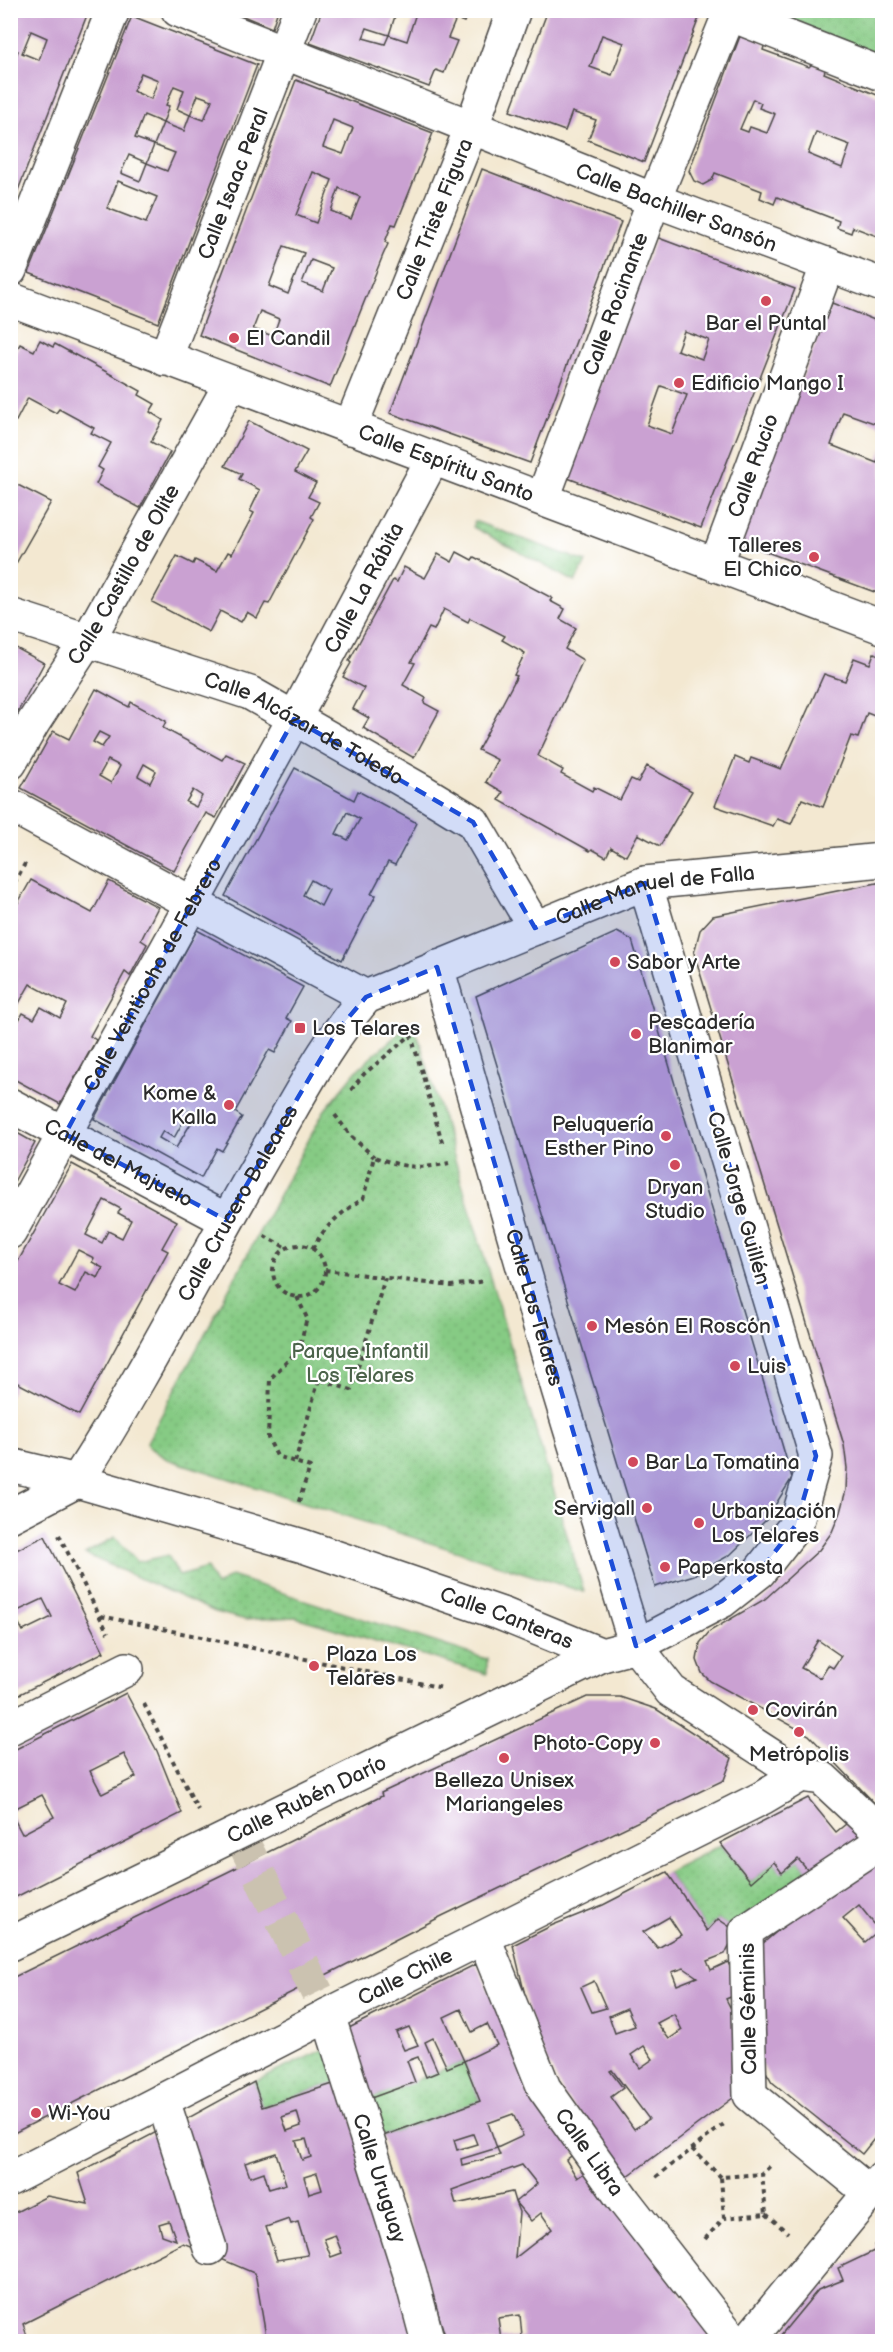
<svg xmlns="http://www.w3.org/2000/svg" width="893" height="2352" font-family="'Balsamiq Sans',sans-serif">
<defs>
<pattern id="grass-dots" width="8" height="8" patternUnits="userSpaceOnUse" patternTransform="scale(1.5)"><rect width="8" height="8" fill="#86cb84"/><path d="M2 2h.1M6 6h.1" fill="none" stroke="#74ae72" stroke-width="1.8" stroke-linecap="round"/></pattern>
</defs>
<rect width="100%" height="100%" fill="#fff"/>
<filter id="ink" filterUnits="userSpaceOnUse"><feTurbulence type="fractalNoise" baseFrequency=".0167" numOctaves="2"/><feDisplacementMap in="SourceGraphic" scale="12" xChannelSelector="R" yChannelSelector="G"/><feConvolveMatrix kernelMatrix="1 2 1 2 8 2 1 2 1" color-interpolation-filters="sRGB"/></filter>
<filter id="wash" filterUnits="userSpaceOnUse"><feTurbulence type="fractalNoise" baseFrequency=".008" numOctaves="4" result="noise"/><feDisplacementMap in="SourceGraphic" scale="24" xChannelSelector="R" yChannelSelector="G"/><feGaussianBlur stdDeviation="1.35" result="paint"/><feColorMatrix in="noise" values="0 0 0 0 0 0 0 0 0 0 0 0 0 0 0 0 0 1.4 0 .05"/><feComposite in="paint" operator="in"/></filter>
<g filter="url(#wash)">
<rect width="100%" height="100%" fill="#f3e8d1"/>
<g fill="url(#grass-dots)" stroke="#587b58" stroke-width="1.5">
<path d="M751,10L882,11V68Z"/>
<path d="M474,521L586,562L575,582L473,527Z"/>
<path d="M407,1026L413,1028L419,1039L584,1592L167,1459L148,1447L147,1442L324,1111L359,1068Z"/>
<path d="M115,1537L138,1562L168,1555L179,1576L207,1568L216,1586L231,1576L487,1659V1674L295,1617L246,1620L215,1612L85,1554Z"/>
<path d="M721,1845L751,1882L774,1862L782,1872L798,1859L814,1878L736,1931L718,1919L707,1931L667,1872Z"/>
<path d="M331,2046L342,2081L262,2107L254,2082Z"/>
<path d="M464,2061L480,2101L383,2136L371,2098Z"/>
</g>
<g id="blocks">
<g fill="#caa1d2" fill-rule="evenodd">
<path d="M10,10H89L11,208L10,70L18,51L10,49ZM31,31L47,38L39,60L22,53Z"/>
<path d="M229,10H278L272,28Z"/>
<path d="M322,10H392L396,13L389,35L407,41L417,10H469L464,22L456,19L448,38L457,41L444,73L436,70L429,87L310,43ZM367,28L389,35L385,44L363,38Z"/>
<path d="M548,10H702L644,162L588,140L596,120L572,112L565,131L510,111ZM602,35L624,43L612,75L590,67Z"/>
<path d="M132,16L257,65L158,323L29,273ZM141,73L158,80L151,99L133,91ZM174,86L184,90L177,109L190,115L198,95L212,100L204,120L190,115L184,131L163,123L154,145L175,153L167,171L147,163L140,181L121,173L129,155L147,163L154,145L135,138L144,115L163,123L169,106L166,105ZM118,181L157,197L146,223L107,208Z"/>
<path d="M742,31L765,43L763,50L809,67L813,63L826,68L824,73L882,97V238L853,227L851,233L837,228L839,221L777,197L774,204L760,198L762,191L715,173L712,180L703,185L694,181L689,171ZM753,99L761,103L759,108L775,114L767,133L750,127L748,132L740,129ZM816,132L850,145L842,168L808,154Z"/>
<path d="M296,80L433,133L396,225L392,224L385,242L388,244L383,255L330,387L199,335ZM333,120L353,128L343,154L323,147ZM313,172L332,180L316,223L296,215ZM339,188L360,197L351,219L331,211ZM284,246L304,253L288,294L269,286ZM311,260L332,268L323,291L302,283ZM260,311L279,319L273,336L253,329Z"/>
<path d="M482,169L621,222L530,463L390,413Z"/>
<path d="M656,237L795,289L701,528L565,477ZM684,331L709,340L702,359L677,350ZM661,386L687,395L672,434L647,425Z"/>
<path d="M832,303L882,323V426L843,412L831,445L877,463L882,448V589L880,594L737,541Z"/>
<path d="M40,340L53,347L55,344L103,370L141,391L139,395L155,404L150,412L163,420L151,442L170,452L140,508L96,484L103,470L98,467L111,443L91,433L94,428L59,409L56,413L28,398L16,421L12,419L10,421V361L20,344L34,351Z"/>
<path d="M249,421L307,451L295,472L316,483L308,497L319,502L311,517L314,519L269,604L265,603L257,618L247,612L241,622L220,611L209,632L152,602L177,556L193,564L195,560L217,571L228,552L232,554L254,513L250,511L260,490L239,479L242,474L225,466Z"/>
<path d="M10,481L51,502L10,574Z"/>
<path d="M457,552L472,560L474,557L552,598L550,601L565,609L560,619L576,628L565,649L583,660L538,756L563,770L561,774L592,791L594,787L620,800L631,779L638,782L647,766L692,791L660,846L638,834L626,856L611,847L606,857L592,849L590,851L499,800L503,792L486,782L498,760L478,750L517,676L514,675L525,653L502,640L505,636L470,618L468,622L444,609L434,630L429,628L411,662L415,663L403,685L426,698L424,703L439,711L414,758L363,728L369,718L353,709L364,688L343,677L351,663L349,661L393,580L397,582L404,567L425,578L438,554L452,562Z"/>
<path d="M10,637L17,641L14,647L44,663L10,726Z"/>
<path d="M874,653L882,656V719L867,713L858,738L851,736L823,807L802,799L791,824L777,819L773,826L715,806L735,757L749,763L751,758L781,769L824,674L845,681L854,658L870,664Z"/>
<path d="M96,689L129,707L131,702L166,721L163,728L222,760L226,754L245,763L216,818L206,813L174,871L21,788L53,731L69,739ZM99,732L109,737L102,747L93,742ZM108,760L120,766L111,783L99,776ZM144,764L156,771L150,783L138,776ZM193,790L202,796L196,807L186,802Z"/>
<path d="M295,768L354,800L358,791L417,823L395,865L388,862L371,894L376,895L342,960L225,896ZM347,812L360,819L348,840L336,834ZM311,880L329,890L321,906L303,895Z"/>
<path d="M31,880L92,913L109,881L158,907L141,940L147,944L130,976L125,972L90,1036L96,1040L60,1104L10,1077V1025L15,1027L23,1013L34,1019L41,1007L60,1018L67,1004L30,984L10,1019V917Z"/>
<path d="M882,882V1811L809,1735L710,1681L702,1673L697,1660L700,1643L710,1631L765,1599L819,1550L832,1532L840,1512L846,1490L847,1468L844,1445L694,953L700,930L713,916ZM818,1640L841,1656L833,1668L828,1665L820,1678L801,1668Z"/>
<path d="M197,930L303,987L286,1018L292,1021L275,1053L269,1050L235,1112L242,1117L222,1151L217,1148L201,1178L94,1119ZM189,1111L196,1115L176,1148L159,1138L163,1131L174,1138Z"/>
<path d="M617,932L632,940L792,1478L766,1520L730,1555L694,1575L655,1587L476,996Z"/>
<path d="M10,1129L35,1143L10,1189Z"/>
<path d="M72,1164L177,1221L162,1248L168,1251L79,1415L16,1382L10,1396V1276ZM104,1200L121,1209L118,1213L131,1220L122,1238L108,1231L102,1243L86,1235ZM78,1250L94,1258L92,1262L103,1268L98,1278L86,1272L75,1293L59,1285Z"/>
<path d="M45,1536L104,1652L10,1699V1553ZM43,1599L52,1617L23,1631L13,1613Z"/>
<path d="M126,1693L157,1751L182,1813L10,1900V1811L22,1834L54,1817L42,1795L10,1811V1752ZM124,1754L136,1777L102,1794L90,1771Z"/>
<path d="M587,1697H620L656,1709L732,1758L724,1780L442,1916L10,2135V1979L382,1796L381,1793Z"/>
<path d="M808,1798L836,1832L851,1820L870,1841L814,1878L798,1859L782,1873L774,1862L751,1882L720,1843Z"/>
<path d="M882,1859V2129L862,2154L772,2082L759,2059L761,1945L807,1906ZM859,1905L879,1930L865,1942L843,1918Z"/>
<path d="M667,1872L707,1931L718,1919L736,1931L725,1954L707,1961L711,1970L728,1962L740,1993L726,1999L735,2017L745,2089L628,2176L565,2096L534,2033L513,1945L553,1925L603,1905ZM669,1917L681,1935L658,1948L643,1932ZM684,1968L697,1977L677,1985L672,1972ZM594,1981L606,2008L592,2012L581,1987ZM627,2008L635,2026L615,2033L609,2016ZM674,2014L682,2030L669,2039L657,2023ZM644,2046L653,2059L640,2068L631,2055ZM612,2070L649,2119L634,2129L611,2097L623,2088L610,2071Z"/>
<path d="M476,1964L545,2106L579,2150L566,2160L577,2178L592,2168L716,2342H447L383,2136L480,2101L464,2061L447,2068L433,2038L425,2042L438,2072L426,2077L418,2057L407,2061L415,2082L371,2098L349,2028ZM461,2009L472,2032L487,2024L497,2045L464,2061L444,2017ZM409,2027L418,2045L404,2050L396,2032ZM513,2114L523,2136L497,2148L500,2155L462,2165L461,2159L497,2148L488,2123ZM473,2134L477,2144L457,2150L454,2140ZM522,2165L537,2184L515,2202L512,2192L456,2204L452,2190ZM515,2202L531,2221L541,2213L552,2229L515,2258L519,2212ZM520,2315L522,2337L501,2339L498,2318Z"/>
<path d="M342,2081L416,2342H267L256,2278L254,2273L221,2259L179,2123L254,2082L262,2107ZM297,2112L301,2126L287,2131L282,2117ZM306,2139L311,2157L302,2160L296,2141ZM276,2153L286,2184L269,2189L264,2172L250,2177L245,2163ZM317,2173L322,2190L309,2194L304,2177ZM289,2219L291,2224L298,2222L308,2255L277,2260L266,2227ZM335,2235L342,2253L331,2257L324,2239Z"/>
<path d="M166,2127L205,2252L183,2243L23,2324L29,2342H10V2215L47,2196L88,2204L78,2173ZM169,2221L176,2240L162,2235L159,2224Z"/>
<path d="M882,2241V2342H775L818,2290L843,2280L838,2268L876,2250L874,2245Z"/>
</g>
</g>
</g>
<g filter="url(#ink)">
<use href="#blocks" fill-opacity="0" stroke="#494744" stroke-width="1.5"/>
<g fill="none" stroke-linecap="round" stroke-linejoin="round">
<path stroke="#cbc2b0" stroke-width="33" stroke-dasharray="33 16" stroke-linecap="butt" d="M238,1831L328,2015"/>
<defs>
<g id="minor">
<path id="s1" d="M178,10L654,200L882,285"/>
<path d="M729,14L882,74"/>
<path d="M10,270L113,10"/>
<path id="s2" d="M10,299L882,627"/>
<path id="s3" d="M165,359L300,10"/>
<path id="s4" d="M350,428L472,126L514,10"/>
<path id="s5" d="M543,498L654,200L731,10"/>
<path id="s6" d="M716,565L828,264"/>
<path id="s7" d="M10,615L250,693L422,791L473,822L535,928"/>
<path id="s8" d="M10,763L33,723L93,631L231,383"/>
<path d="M10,805L366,997"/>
<path id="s9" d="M437,967L558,1389L636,1646L671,1691L801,1775L822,1778L882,1834"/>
<path id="s10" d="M10,1105L226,1220"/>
<path id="s11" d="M10,1232L294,719L433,458"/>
<path id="s12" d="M10,1465L77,1481L303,1546L502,1614L602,1655L636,1646L722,1601L759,1572L796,1525L816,1456L645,883"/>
<path id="s13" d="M77,1481C148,1371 206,1254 272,1142C302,1091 327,1042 366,997L645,883L882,860"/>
<path d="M10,1516L77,1481"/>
<path d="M10,1728L127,1669"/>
<path id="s14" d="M484,1938L544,2088L625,2202L734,2342"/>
<path id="s15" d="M10,1944L602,1655"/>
<path id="s16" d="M328,2015L410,2274L428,2342"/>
<path d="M163,2100L210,2248"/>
<path id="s17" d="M10,2179L328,2015L762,1798L801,1775"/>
<path d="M870,2193L750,2095L746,1931L882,1841"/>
<path d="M747,2342L882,2178"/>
</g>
</defs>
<use href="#minor" stroke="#494744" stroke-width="36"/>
<g stroke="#494744" stroke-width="4" stroke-dasharray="4.5 4.5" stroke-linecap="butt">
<path d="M10,891L27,860"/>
<path d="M351,1090L364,1074L411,1035L443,1145"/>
<path d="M335,1115L350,1135L374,1157"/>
<path d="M267,1235L266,1237L287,1248"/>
<circle cx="299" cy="1271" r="26"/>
<path d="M312,1249C326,1225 340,1213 363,1199L374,1157C404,1167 418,1170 449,1163"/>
<path d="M325,1270L451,1286L485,1281"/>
<path d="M297,1297L307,1318L299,1349L270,1379L268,1438L277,1456L310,1467L298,1504"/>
<path d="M295,1462L319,1379L351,1390L385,1278"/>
<path d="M59,1535L108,1633"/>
<path d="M101,1616L443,1688"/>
<path d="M144,1704L198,1810"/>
<path d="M692,2149L721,2177"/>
<path d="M656,2177L724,2124"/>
<path d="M766,2214L788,2233"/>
<path d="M724,2218L721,2177L762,2174"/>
<path d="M705,2239L724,2218L766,2214L762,2174L772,2164"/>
</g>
<use href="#minor" stroke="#fff" stroke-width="33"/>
</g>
</g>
<path fill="#1d4ed8" fill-opacity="0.2" stroke="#1d4ed8" stroke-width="4.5" stroke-dasharray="12 8" stroke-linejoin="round" d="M294,719L473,822L535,928L645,883L816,1456L796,1525L759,1572L722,1601L636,1646L437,967L366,997L337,1031L226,1220L65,1134Z"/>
<g fill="#d1495b" stroke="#fff" stroke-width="2">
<circle cx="766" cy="301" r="6"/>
<circle cx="234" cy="338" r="6"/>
<circle cx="679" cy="383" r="6"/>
<circle cx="814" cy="557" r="6"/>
<circle cx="615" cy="962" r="6"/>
<rect x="294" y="1022" width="12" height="12" rx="3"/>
<circle cx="636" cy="1034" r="6"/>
<circle cx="229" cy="1105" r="6"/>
<circle cx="666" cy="1136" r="6"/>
<circle cx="675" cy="1165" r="6"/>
<circle cx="592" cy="1326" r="6"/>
<circle cx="735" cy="1366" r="6"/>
<circle cx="633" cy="1462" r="6"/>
<circle cx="647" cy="1508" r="6"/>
<circle cx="699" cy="1523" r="6"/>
<circle cx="665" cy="1567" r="6"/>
<circle cx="314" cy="1666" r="6"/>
<circle cx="753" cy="1710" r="6"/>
<circle cx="799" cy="1732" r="6"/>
<circle cx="655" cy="1743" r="6"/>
<circle cx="504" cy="1758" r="6"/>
<circle cx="36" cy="2113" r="6"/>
</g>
<g text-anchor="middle" stroke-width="4.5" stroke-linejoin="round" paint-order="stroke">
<g font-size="21" fill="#2b2b2b" stroke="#fff">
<text dy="7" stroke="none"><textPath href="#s3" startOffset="188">Calle Isaac Peral</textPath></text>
<text dy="7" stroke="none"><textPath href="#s1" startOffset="536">Calle Bachiller Sansón</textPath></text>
<text dy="7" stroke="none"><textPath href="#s4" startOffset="225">Calle Triste Figura</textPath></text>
<text dy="7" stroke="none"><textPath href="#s5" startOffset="207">Calle Rocinante</textPath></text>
<text dy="7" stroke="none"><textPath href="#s2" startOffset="466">Calle Espíritu Santo</textPath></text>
<text dy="7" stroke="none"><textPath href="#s6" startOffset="106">Calle Rucio</textPath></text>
<text dy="7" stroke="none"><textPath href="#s8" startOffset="220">Calle Castillo de Olite</textPath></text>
<text dy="7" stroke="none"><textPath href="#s11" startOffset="735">Calle La Rábita</textPath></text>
<text dy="7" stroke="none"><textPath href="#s7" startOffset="316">Calle Alcázar de Toledo</textPath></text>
<text dy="7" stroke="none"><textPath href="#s13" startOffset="873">Calle Manuel de Falla</textPath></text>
<text dy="7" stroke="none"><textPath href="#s11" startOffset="294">Calle Veintiocho de Febrero</textPath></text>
<text dy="7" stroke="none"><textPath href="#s10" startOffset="123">Calle del Majuelo</textPath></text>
<text transform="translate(739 1198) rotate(74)" y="7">Calle Jorge Guillén</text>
<text dy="7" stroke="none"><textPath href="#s13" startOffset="321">Calle Crucero Baleares</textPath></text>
<text dy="7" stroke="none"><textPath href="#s9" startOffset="354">Calle Los Telares</textPath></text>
<text dy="7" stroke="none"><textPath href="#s12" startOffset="520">Calle Canteras</textPath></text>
<text dy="7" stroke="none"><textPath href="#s15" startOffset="330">Calle Rubén Darío</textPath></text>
<text dy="7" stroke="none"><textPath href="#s17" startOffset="444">Calle Chile</textPath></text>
<text transform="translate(748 2009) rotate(-91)" y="7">Calle Géminis</text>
<text dy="7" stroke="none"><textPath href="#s14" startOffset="240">Calle Libra</textPath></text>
<text dy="7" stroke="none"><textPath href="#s16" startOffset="171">Calle Uruguay</textPath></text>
</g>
<g font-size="21" fill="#2b2b2b" stroke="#fff" text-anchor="start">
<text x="766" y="330" text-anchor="middle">Bar el Puntal</text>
<text x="246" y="345">El Candil</text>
<text x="691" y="390">Edificio Mango I</text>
<text x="802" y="552" text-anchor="end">Talleres<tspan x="802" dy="24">El Chico</tspan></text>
<text x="627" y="969">Sabor y Arte</text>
<text x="648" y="1029">Pescadería<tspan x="648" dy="24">Blanimar</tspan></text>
<text x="312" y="1035">Los Telares</text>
<text x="217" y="1100" text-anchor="end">Kome &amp;<tspan x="217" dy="24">Kalla</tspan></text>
<text x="654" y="1131" text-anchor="end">Peluquería<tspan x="654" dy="24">Esther Pino</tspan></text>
<text x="675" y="1194" text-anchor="middle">Dryan<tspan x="675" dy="24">Studio</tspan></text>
<text x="604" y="1333">Mesón El Roscón</text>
<text x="747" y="1373">Luis</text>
<text x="645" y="1469">Bar La Tomatina</text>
<text x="635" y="1515" text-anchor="end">Servigall</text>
<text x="711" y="1518">Urbanización<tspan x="711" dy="24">Los Telares</tspan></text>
<text x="677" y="1574">Paperkosta</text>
<text x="326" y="1661">Plaza Los<tspan x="326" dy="24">Telares</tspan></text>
<text x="765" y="1717">Covirán</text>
<text x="643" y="1750" text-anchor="end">Photo-Copy</text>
<text x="799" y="1761" text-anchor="middle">Metrópolis</text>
<text x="504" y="1787" text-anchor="middle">Belleza Unisex<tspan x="504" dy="24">Mariangeles</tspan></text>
<text x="48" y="2120">Wi-You</text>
</g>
<g font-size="21" fill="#4b634a" stroke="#fff">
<text x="360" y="1358">Parque Infantil<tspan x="360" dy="24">Los Telares</tspan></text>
</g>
</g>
<rect width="893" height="2352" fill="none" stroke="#fff" stroke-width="36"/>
</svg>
